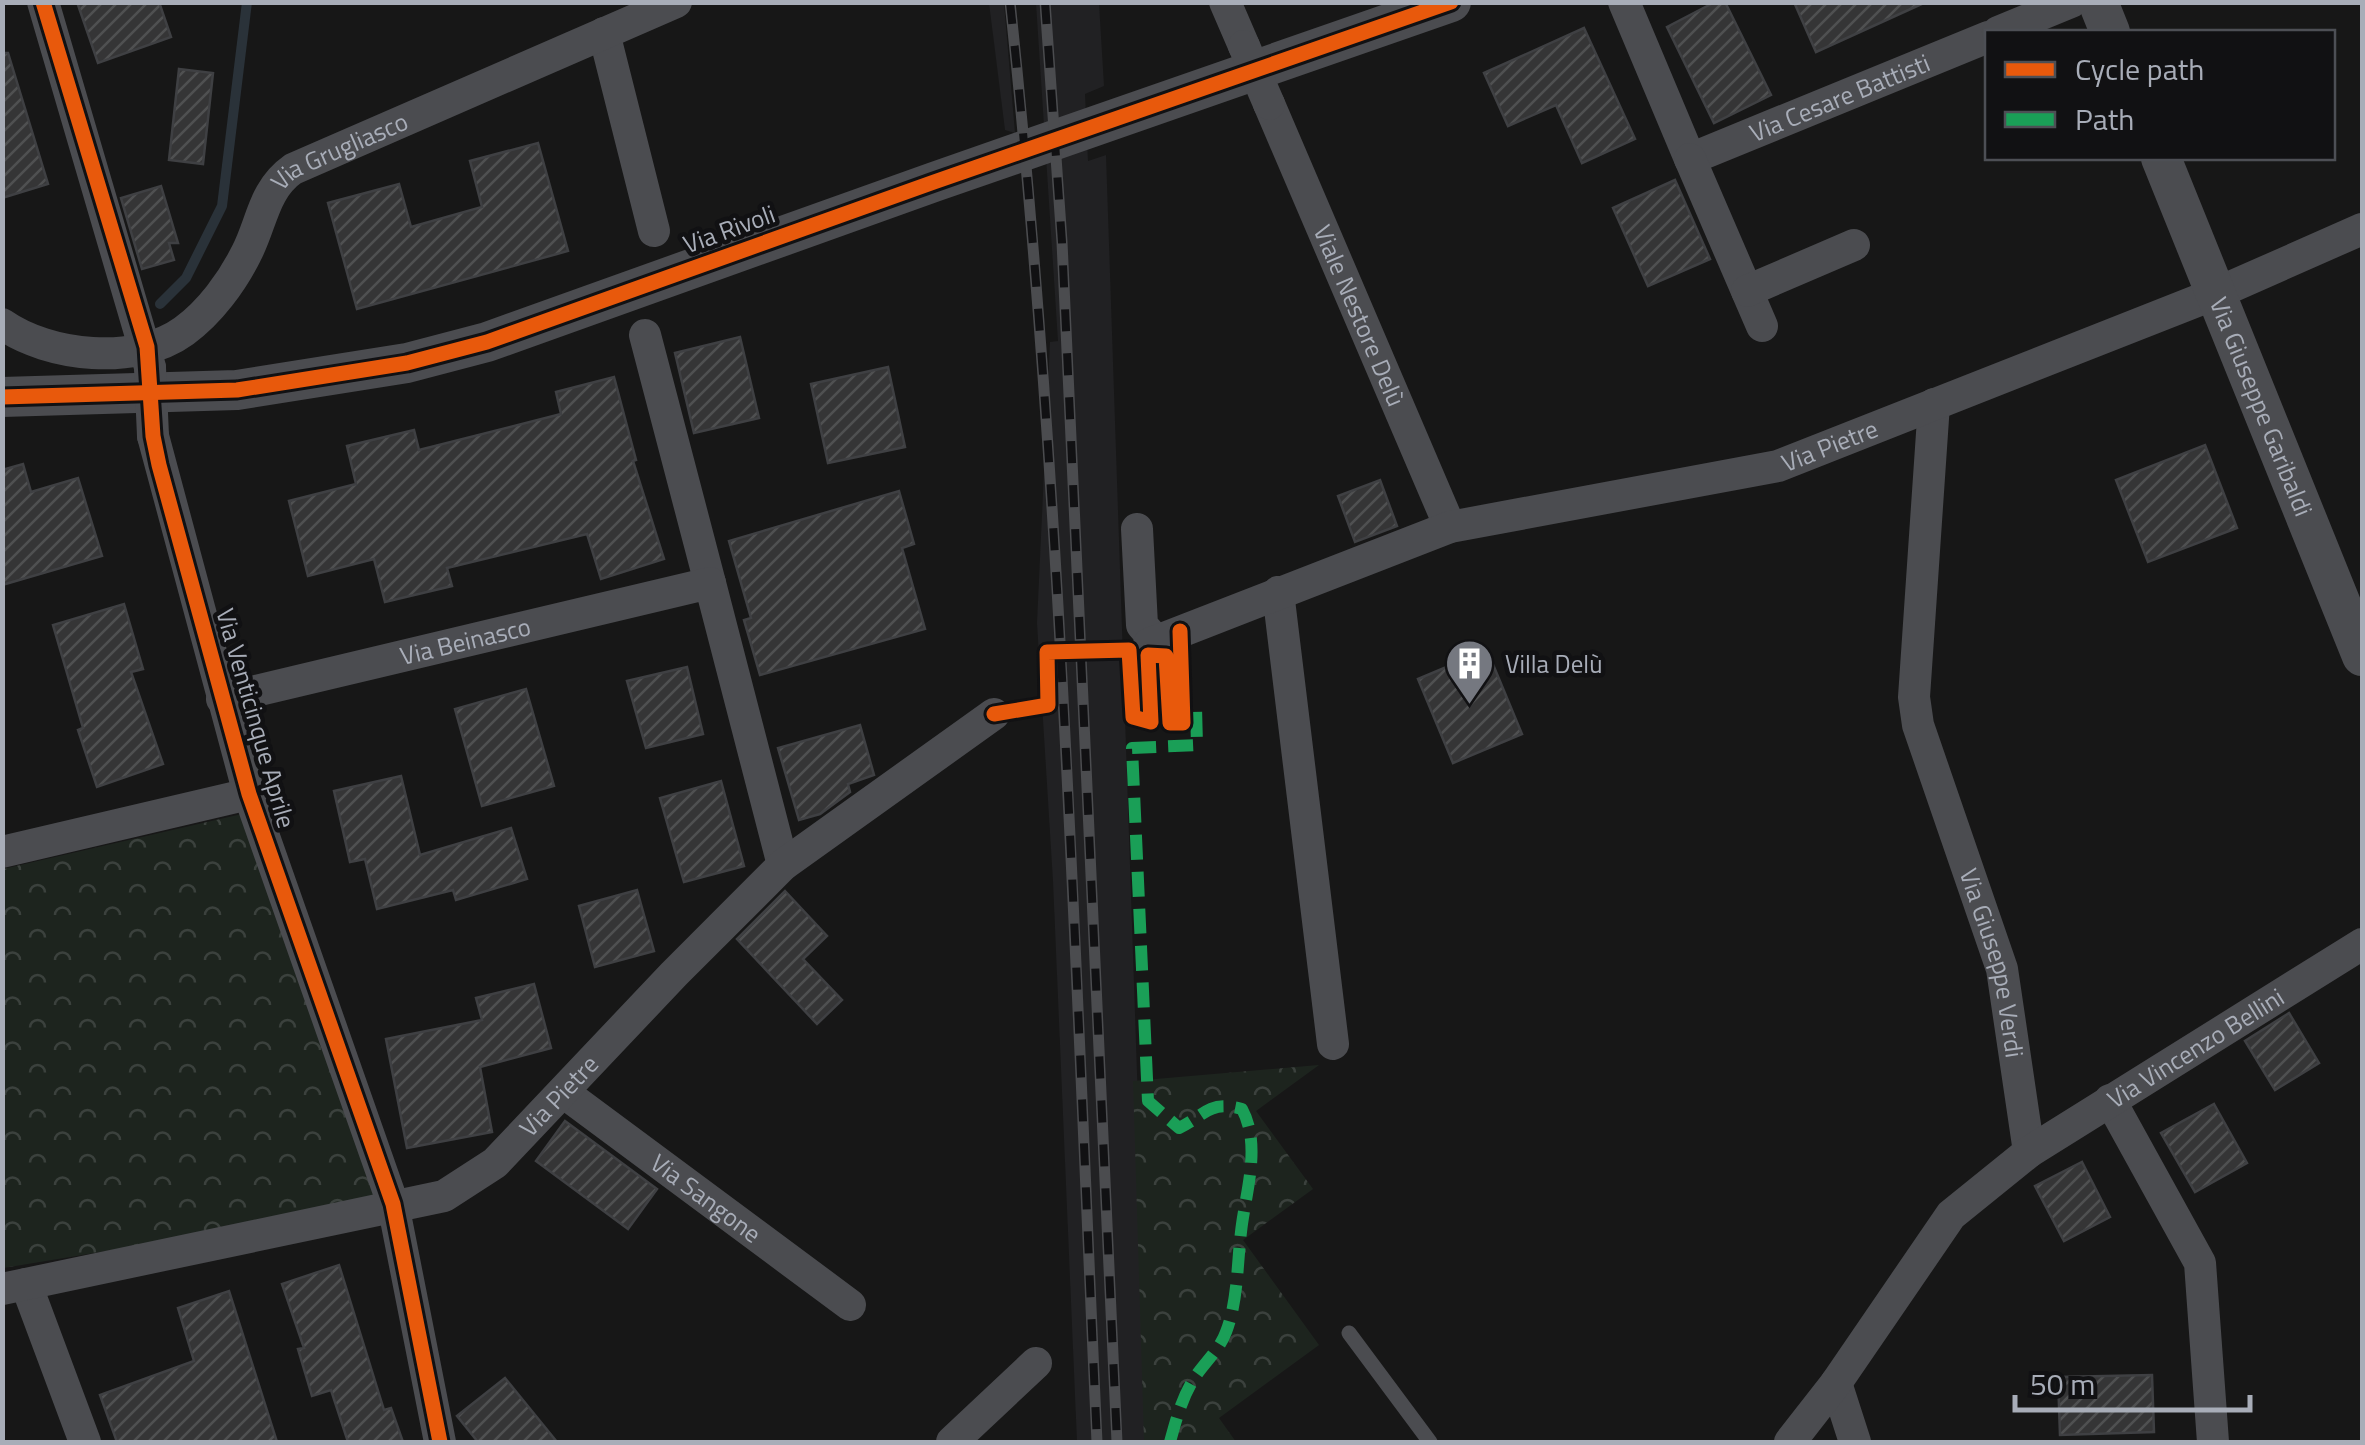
<svg xmlns="http://www.w3.org/2000/svg" width="2365" height="1445" font-family="'Titillium Web',sans-serif">
<defs>
<pattern id="park-crowns" width="20" height="18" patternUnits="userSpaceOnUse" patternTransform="scale(2.5)"><rect width="20" height="18" fill="#1d241e"/><path d="M2 6a3 3 0 1 1 6 0M12 15a3 3 0 1 1 6 0" fill="none" stroke="#3b413d"/></pattern>
<pattern id="building-hatch" width="6" height="6" patternUnits="userSpaceOnUse" patternTransform="scale(2.5)"><rect width="6" height="6" fill="#353536"/><path d="M-1 1l2-2M0 6l6-6M5 7l2-2" fill="none" stroke="#4f5051"/></pattern>
</defs>
<rect width="100%" height="100%" fill="#171717"/>
<g fill="#212123">
<path d="M989,3H1004L1015,133L1005,130Z"/>
<path d="M1036,3H1099L1104,86L1085,94L1088,161L1106,155L1142,1221L1145,1442H1077L1053,881L1037,623L1050,342L1058,341Z"/>
</g>
<g fill="url(#park-crowns)">
<path d="M255,811L393,1204L3,1268V869Z"/>
<path d="M1319,1065L1256,1111L1313,1189L1243,1240L1319,1345L1219,1418L1236,1442H1144L1133,1081Z"/>
</g>
<g fill="none" stroke-linecap="round" stroke-linejoin="round">
<path stroke="#2a3239" stroke-width="10" d="M160,304L186,278L222,206L247,2"/>
</g>
<g fill="url(#building-hatch)" stroke="#3f4043" stroke-width="2.5">
<path d="M77,2H159L171,37L98,63Z"/>
<path d="M1715,2H1725L1771,95L1714,123L1667,27Z"/>
<path d="M1794,2H1926L1816,52Z"/>
<path d="M1584,28L1635,139L1582,163L1556,105L1508,126L1484,73Z"/>
<path d="M2,53H8L48,184L2,198Z"/>
<path d="M179,69L213,73L203,164L169,160Z"/>
<path d="M538,143L568,251L357,309L328,203L399,184L411,227L482,207L470,161Z"/>
<path d="M1675,180L1710,259L1648,286L1613,208Z"/>
<path d="M161,186L178,243H169L174,260L142,269L121,198Z"/>
<path d="M740,337L759,418L694,433L675,353Z"/>
<path d="M888,367L905,447L828,463L811,384Z"/>
<path d="M614,377L636,460L633,461L664,559L601,579L587,534L447,568L452,586L385,602L374,559L308,576L289,501L356,484L347,446L414,430L419,450L561,414L556,392Z"/>
<path d="M2205,445L2237,528L2148,562L2116,480Z"/>
<path d="M23,464L31,492L78,478L102,556L2,585V470Z"/>
<path d="M1380,480L1397,526L1355,542L1338,496Z"/>
<path d="M899,491L914,544L902,548L925,629L760,675L744,620L751,618L729,541Z"/>
<path d="M124,604L143,669L131,672L163,764L97,787L78,730L83,728L53,625Z"/>
<path d="M1487,650L1522,734L1453,763L1418,679Z"/>
<path d="M687,667L703,734L646,748L627,681Z"/>
<path d="M526,689L554,786L482,806L455,709Z"/>
<path d="M860,725L874,775L848,784L850,792L820,814L799,820L778,748Z"/>
<path d="M401,776L420,855L511,828L527,879L456,900L453,890L377,909L365,859L350,862L334,791Z"/>
<path d="M721,781L744,866L684,882L660,798Z"/>
<path d="M637,890L654,951L595,967L579,906Z"/>
<path d="M785,891L827,936L803,959L842,1000L817,1024L737,939Z"/>
<path d="M534,984L551,1048L480,1067L492,1132L407,1148L386,1039L482,1020L476,998Z"/>
<path d="M2289,1013L2319,1063L2275,1090L2245,1041Z"/>
<path d="M2214,1104L2247,1163L2195,1192L2161,1133Z"/>
<path d="M565,1121L657,1189L628,1229L536,1161Z"/>
<path d="M2082,1162L2110,1217L2064,1241L2035,1186Z"/>
<path d="M339,1265L384,1410L391,1408L403,1442H348L331,1390L312,1396L298,1349L304,1348L282,1284Z"/>
<path d="M229,1291L277,1442H117L100,1395L194,1361L178,1308Z"/>
<path d="M2152,1375L2154,1432L2060,1435L2058,1377Z"/>
<path d="M505,1378L557,1442H478L457,1416Z"/>
</g>
<g fill="none" stroke-linecap="round" stroke-linejoin="round">
<path stroke="#4b4c50" stroke-width="15" d="M1349,1333L1430,1442"/>
<g stroke="#4b4c50" stroke-width="32">
<path d="M43,2L150,367"/>
<path d="M1225,2L1244,46"/>
<path id="s1" d="M1624,2L1690,159L1988,37"/>
<path d="M1998,32L2071,2"/>
<path d="M604,33L654,231"/>
<path id="s2" d="M1269,104L1450,527"/>
<path d="M1690,159L1762,326"/>
<path d="M1747,291L1854,245"/>
<path id="s3" d="M2,324C49,357 136,366 184,331C210,312 232,282 246,254C262,224 263,190 293,169L676,2"/>
<path d="M645,335L710,583"/>
<path id="s4" d="M1934,404L1914,697L1918,725L2002,969L2029,1152"/>
<path d="M153,436L249,794L393,1204L440,1442"/>
<path d="M1137,529L1142,625L1156,641"/>
<path d="M1278,592L1333,1044"/>
<path id="s5" d="M1149,644L1450,527L1778,466L2217,293L2362,229"/>
<path id="s6" d="M222,699L710,583L783,865"/>
<path d="M2,852L249,794"/>
<path id="s7" d="M563,1092L850,1305"/>
<path d="M2110,1100L2200,1263L2213,1442"/>
<path d="M26,1284L85,1442"/>
<path id="s8" d="M2,1289L444,1196L495,1163L674,974L783,865L994,714"/>
<path d="M1836,1383L1855,1442"/>
<path d="M952,1442L1036,1363"/>
<path id="s9" d="M1790,1442L1836,1383L1951,1215L2029,1152L2362,944"/>
</g>
<g stroke="#4b4c50" stroke-width="40">
<path d="M2098,2L2110,32"/>
<path id="s10" d="M2161,158L2362,656"/>
<path d="M2,397L237,390L407,363L487,342L934,182L1451,2"/>
</g>
<defs>
<g id="rail">
<path d="M1010,2C1061,481 1075,962 1097,1442"/>
<path d="M1045,2L1062,242L1117,1442"/>
</g>
</defs>
<use href="#rail" stroke="#4b4c4f" stroke-width="11"/>
<use href="#rail" stroke="#111113" stroke-width="8" stroke-dasharray="22" stroke-linecap="butt"/>
<g stroke="#4b4c50" stroke-width="32">
<path d="M1244,46L1269,104"/>
<path d="M150,368L153,436"/>
</g>
<path stroke="#1a9f57" stroke-width="12" stroke-dasharray="25 12" stroke-linecap="butt" d="M1170,1442C1176,1420 1182,1397 1195,1377C1205,1362 1220,1349 1226,1332C1238,1301 1237,1265 1241,1232C1245,1194 1262,1146 1242,1109C1208,1100 1206,1115 1179,1128L1148,1101L1132,748L1197,745L1196,707"/>
<defs>
<g id="cycleway">
<path d="M43,2L147,347L153,436L159,465L249,794L393,1204L440,1442"/>
<path d="M2,397L237,390L407,363L487,342L934,182L1451,2"/>
<path d="M994,714L1048,705L1047,652L1129,650L1133,717L1151,722L1148,655L1166,656L1170,723H1183L1180,631"/>
</g>
</defs>
<use href="#cycleway" stroke="#111113" stroke-width="21"/>
<use href="#cycleway" stroke="#e8590c" stroke-width="15"/>
</g>
<defs>
<symbol id="building-pin" viewBox="-11 -11 22 30"><path d="M0 17L-7.5 6A9.5 9.5 0 1 1 7.5 6Z" fill="#757880" stroke="#111113"/><path d="M-4-6H4V6H1V3H-1V6H-4ZM-2.5-4.3h1.7v1.8h-1.7ZM.8-4.3h1.7v1.8H.8ZM-2.5-1h1.7V.8h-1.7ZM.8-1h1.7V.8H.8Z" fill="#fff"/></symbol>
</defs>
<g fill-rule="evenodd">
<use href="#building-pin" x="1442" y="636" width="55" height="75"/>
</g>
<g text-anchor="middle" stroke-width="9" stroke-linejoin="round" paint-order="stroke">
<g font-size="25" fill="#a8adb8" stroke="#111113">
<text dy="9" stroke="none"><textPath href="#s1" startOffset="332">Via Cesare Battisti</textPath></text>
<text dy="9" stroke="none"><textPath href="#s3" startOffset="440">Via Grugliasco</textPath></text>
<text transform="translate(729 229) rotate(-20)" y="9">Via Rivoli</text>
<text dy="9" stroke="none"><textPath href="#s2" startOffset="230">Viale Nestore Delù</textPath></text>
<text dy="9" stroke="none"><textPath href="#s10" startOffset="268">Via Giuseppe Garibaldi</textPath></text>
<text dy="9" stroke="none"><textPath href="#s5" startOffset="712">Via Pietre</textPath></text>
<text dy="9" stroke="none"><textPath href="#s6" startOffset="250">Via Beinasco</textPath></text>
<text transform="translate(256 718) rotate(74)" y="9">Via Venticinque Aprile</text>
<text dy="9" stroke="none"><textPath href="#s4" startOffset="572">Via Giuseppe Verdi</textPath></text>
<text dy="9" stroke="none"><textPath href="#s9" startOffset="575">Via Vincenzo Bellini</textPath></text>
<text dy="9" stroke="none"><textPath href="#s8" startOffset="605">Via Pietre</textPath></text>
<text dy="9" stroke="none"><textPath href="#s7" startOffset="178">Via Sangone</textPath></text>
</g>
<g font-size="25" fill="#a8adb8" stroke="#111113" text-anchor="start">
<text x="1505" y="673">Villa Delù</text>
</g>
</g>
<rect width="2365" height="1445" fill="none" stroke="#a8adb8" stroke-width="10"/>
<rect x="1985" y="30" width="350" height="130" fill="#111113" stroke="#4d4f55" stroke-width="2.5"/>
<rect x="2005" y="62" width="50" height="15" fill="#e8590c" stroke="#4d4f55" stroke-width="2.5"/>
<text x="2075" y="80" font-size="30" fill="#a8adb8">Cycle path</text>
<rect x="2005" y="112" width="50" height="15" fill="#1a9f57" stroke="#4d4f55" stroke-width="2.5"/>
<text x="2075" y="130" font-size="30" fill="#a8adb8">Path</text>
<path d="M2015 1395v15h235v-15" fill="none" stroke="#a8adb8" stroke-width="5"/>
<text x="2030" y="1395" font-size="30" fill="#a8adb8" stroke="#111113" stroke-width="8" paint-order="stroke">50 m</text>
</svg>
